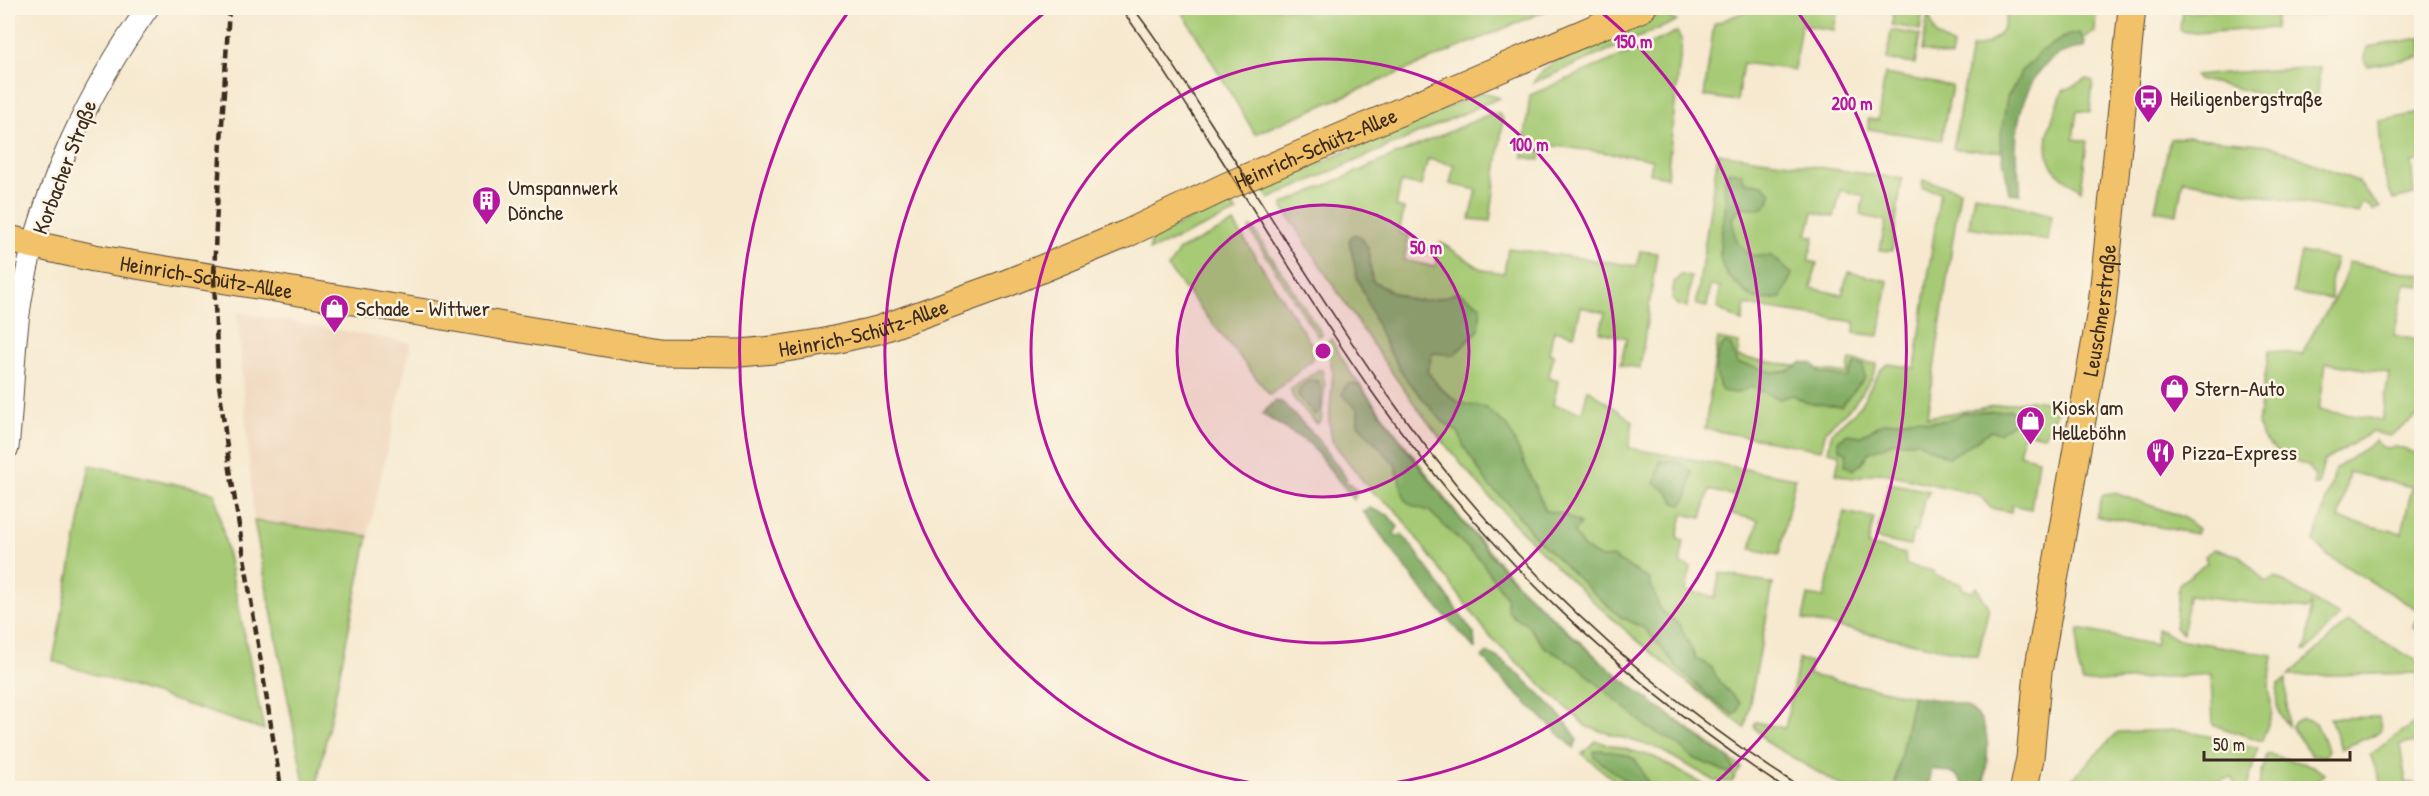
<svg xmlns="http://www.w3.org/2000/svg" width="2429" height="796" font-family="'Patrick Hand',sans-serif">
<rect width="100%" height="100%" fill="#fcf5e5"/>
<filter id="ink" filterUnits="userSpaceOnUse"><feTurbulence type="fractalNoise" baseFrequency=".0167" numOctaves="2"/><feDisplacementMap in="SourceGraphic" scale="12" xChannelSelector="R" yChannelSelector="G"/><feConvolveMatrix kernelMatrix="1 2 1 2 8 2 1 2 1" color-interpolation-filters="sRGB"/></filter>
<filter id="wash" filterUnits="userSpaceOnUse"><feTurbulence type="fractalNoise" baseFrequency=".008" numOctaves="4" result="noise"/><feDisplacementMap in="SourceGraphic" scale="24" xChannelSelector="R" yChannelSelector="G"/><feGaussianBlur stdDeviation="1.35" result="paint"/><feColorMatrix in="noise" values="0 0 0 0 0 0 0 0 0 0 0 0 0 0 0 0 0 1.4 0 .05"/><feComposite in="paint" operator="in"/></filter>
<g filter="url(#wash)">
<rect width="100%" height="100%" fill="#f6e9cf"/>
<path fill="#efd6bc" d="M237,312L411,343L368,536L254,521Z"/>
<g fill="#a6ca74" stroke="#707a49" stroke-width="1.5" fill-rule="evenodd">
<path d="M1180,8H1552L1255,134Z"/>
<path d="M1754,8H1838L1834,30L1801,25L1794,70L1743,63L1737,101L1704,96L1714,24Z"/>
<path d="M1894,8L1923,12L1920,30L1892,25Z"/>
<path d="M2007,8H2096L2095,32L2047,57L2022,92L2008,152L1953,149L1971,48C1994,45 2007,31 2007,8Z"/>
<path d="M2182,8H2187L2188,13L2238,8H2279L2277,14L2282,8H2363L2312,15L2276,16L2275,28L2195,33L2180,31Z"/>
<path d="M1928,13L1936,35L1953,46L1951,57L1922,51Z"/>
<path d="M1660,14L1677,21L1533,83C1549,53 1627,28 1660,14Z"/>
<path d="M1891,30L1920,35L1915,64L1887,60Z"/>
<path d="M1677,32L1682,41L1667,177L1650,174L1652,159L1542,144L1540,160L1523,157L1530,95Z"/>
<path d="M2421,38V57L2367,66L2364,59L2368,47Z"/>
<path d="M2320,67L2318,95L2311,106L2197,79L2195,75Z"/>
<path d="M1885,74L1952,86L1941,140L1868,129V119L1878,120Z"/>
<path d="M2087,79L2093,81L2090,112L2077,111L2073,139L2087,141L2081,190C2073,184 2060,177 2054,169C2038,146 2054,114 2063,91Z"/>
<path d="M1479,93H1487L1499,98L1269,199L1263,188Z"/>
<path d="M1492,113L1499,114L1503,120L1490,221L1470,219L1477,190L1450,184L1454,165L1428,159L1421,186L1401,182L1396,207L1404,209L1399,233L1409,235L1404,260L1435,267L1440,242L1483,270L1504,273L1508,248L1637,266L1640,251L1657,253L1640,368L1620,365L1627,338L1600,332L1605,313L1581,307L1574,335L1554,330L1549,353L1554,355L1548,378L1558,381L1553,405L1582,412L1588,389L1633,421L1629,448L1795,478L1779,555L1751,549L1758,520L1731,514L1735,496L1709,490L1702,518L1683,514L1677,539L1684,541L1680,564L1691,567L1686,591L1715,597L1720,573L1773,584L1745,728C1636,644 1531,552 1445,444C1387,371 1334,286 1283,208V204Z"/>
<path d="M2421,113V160L2411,162L2414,195L2393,200L2382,168L2379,121Z"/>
<path d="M2188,137L2269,145L2357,181L2380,208L2372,211L2370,206L2362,203L2358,214L2183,180L2177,214L2155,210L2170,139Z"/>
<path d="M1718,153L1902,179L1892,251L1880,250L1886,221L1860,215L1864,196L1841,190L1834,217L1813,212L1807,235L1814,237L1808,261L1817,263L1811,288L1842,295L1848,272L1888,281L1879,336L1854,333L1855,322L1745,305L1742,322L1717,308L1720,287L1710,286L1707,307L1696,305Z"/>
<path d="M1923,180L1960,190L1927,417L2031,400L2061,404L2044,436L2024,432L2019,454L2038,459L2031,509L2012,505L2011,512L1991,508L1979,495L1880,472L1852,478L1836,474L1840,454L1828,451L1832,432L1858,409L1881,369L1889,364L1915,368L1940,192L1922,188Z"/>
<path d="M1974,194L2052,215L2048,241L1969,227Z"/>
<path d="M1230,201L1237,212L1149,251L1152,237Z"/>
<path d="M1234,223L1313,347L1312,360L1270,395L1168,268L1179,250Z"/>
<path d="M1252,227L1322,334L1318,337L1249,229Z"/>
<path d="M2301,252L2336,259L2331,277V299L2293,293Z"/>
<path d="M2348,262L2421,275V287L2405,283L2394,335L2421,341V413L2390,436L2372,432L2324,461L2318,486L2314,485L2315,476L2308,467L2276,451L2261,436L2258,423L2269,350L2302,355C2314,324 2346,290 2348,262ZM2326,363L2389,373L2382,420L2319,410Z"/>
<path d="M1681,275L1691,277L1687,307L1677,305L1672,299L1674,282Z"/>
<path d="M1331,339L1350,372L1461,519L1524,591L1624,682L1741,767L1732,782L1715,781L1657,748L1587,727L1491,638L1394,508L1370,490L1332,441L1329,421L1333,372L1326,343Z"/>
<path d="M1718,339L1739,343L1737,357L1847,374L1850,360L1877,364L1872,378L1854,404L1826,430L1821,450L1705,429Z"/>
<path d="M1318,370H1322L1325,385L1321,421L1317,424L1293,398L1291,389Z"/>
<path d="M2376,441L2382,448L2397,447L2421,455V632L2413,628L2421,612L2327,555L2314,542L2335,469ZM2349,472L2412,487L2402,533L2339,519Z"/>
<path d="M90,465L215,493L264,730L53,661Z"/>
<path d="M1889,483L1930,491L1924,500L1917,532L1913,531L1910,546L1876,539Z"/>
<path d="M2115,493L2183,517L2198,529L2196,534L2112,518L2096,517L2103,494Z"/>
<path d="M1844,512L1874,518L1868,545L1905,554L1906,565L1934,571V575L1962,584V589L1973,591L1976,587L1989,607L1978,656L1803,620L1808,595L1824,598Z"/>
<path d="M254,521L368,536L316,788H305Z"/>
<path d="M2214,549L2240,556L2265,582L2276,577L2339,616L2307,651H2304L2308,641L2311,602L2308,609L2188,596L2183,634L2175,628L2179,584L2207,563L2205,556Z"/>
<path d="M2348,622L2421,663V703L2418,708L2417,673L2288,676Z"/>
<path d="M2079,629L2155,645L2158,629L2177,639L2273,655L2269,686L2272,713L2262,741L2213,725L2211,674L2083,683L2077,661Z"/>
<path d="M1799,659L1811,662L1809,675L1913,696L1894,788H1845L1766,742L1754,726L1755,722L1785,728Z"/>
<path d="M2286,680L2288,726C2276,712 2275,702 2278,684Z"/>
<path d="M2379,717L2381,730L2378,733L2341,749L2330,718Z"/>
<path d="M2303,718L2316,723L2328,750L2325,756H2312L2291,727L2294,722Z"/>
<path d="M2421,718V741L2400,745L2406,783H2421V788H2391L2382,785L2370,755Z"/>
<path d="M2182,730L2258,748L2247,788H2235L2233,778L2174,788H2068L2069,782L2118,732Z"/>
<path d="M1596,741L1654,757L1710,788H1624L1582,754Z"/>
<path d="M2267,754L2313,766L2324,774L2311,788H2258Z"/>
</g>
<g fill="#84ae66" stroke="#606c42" stroke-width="1.5">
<path d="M2079,33L2085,41L2084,48C2033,50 2015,111 2016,153C2016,168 2022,179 2020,194L2009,193L2000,141L2007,97L2016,84L2021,71L2034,60L2038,52C2057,45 2057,36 2079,33Z"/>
<path d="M1729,171L1741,173L1744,181L1763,185L1771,192L1769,203L1761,209L1742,207L1732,218L1736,241L1749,255L1772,256L1792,274L1782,297C1766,302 1753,301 1741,288C1737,283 1730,280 1727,275C1714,257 1722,231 1725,211C1727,196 1720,186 1729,171Z"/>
<path d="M1354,234L1361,237L1369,250L1372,280C1404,301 1422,307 1459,292L1481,306L1479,330L1454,355L1433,353L1427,371L1440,388L1460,403L1486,408L1508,427L1546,511L1564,514L1580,524L1574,533L1583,547L1601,558L1612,557L1649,579L1660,610L1679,624L1696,658L1711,667L1720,683L1740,703L1738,711L1734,715L1710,698L1680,670L1644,628L1621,617L1590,590L1536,538L1507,502L1489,486L1463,445L1459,433L1442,421L1406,379L1384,342L1357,277L1349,240Z"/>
<path d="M1725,343L1731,345L1737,363C1764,367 1778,382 1802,362L1813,364L1820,373L1847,378L1855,364L1863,365L1865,378L1841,406L1807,403L1793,395L1780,399L1752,387L1736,393L1722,391C1715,378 1712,354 1725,343Z"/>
<path d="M1309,380L1318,381L1321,388V410L1315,415L1298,395L1300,388Z"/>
<path d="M1350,383L1360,386C1413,456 1463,531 1525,592C1588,654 1657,709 1729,759L1734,769L1731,774L1693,758L1677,744L1648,728L1578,667L1543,646L1525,622L1515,618L1508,611L1506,597L1481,561L1429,511L1413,506L1405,500L1395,464L1358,424V409L1342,395L1344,388Z"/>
<path d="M1275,401L1282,402L1318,439L1347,479L1344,482L1349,483L1357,491L1354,500L1310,444L1262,414Z"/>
<path d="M2011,410L2016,414L2014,422L2000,433L1991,431L1949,458L1918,442H1894L1868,453L1862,463L1853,470L1845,465L1847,453L1839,449L1838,440L1848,434L1861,436L1883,423L1918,418L1927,422L1948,420L1963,413Z"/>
<path d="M1660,461H1678L1692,471L1688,496L1682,505L1675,503L1668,492L1655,483Z"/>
<path d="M1369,508L1388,515L1398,527L1394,533L1396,536L1402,535L1412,546L1474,634L1475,649L1423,591L1363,511Z"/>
<path d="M1488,653C1507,659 1571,722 1577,740L1574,748L1506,684L1482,657Z"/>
<path d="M1913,696C1927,699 1955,701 1967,707C1996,723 1987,764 1983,788L1966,787L1955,774L1932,769L1928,788H1894Z"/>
<path d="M1601,750C1638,756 1634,755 1650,787L1653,788H1636L1595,758L1594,751Z"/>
</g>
</g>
<g filter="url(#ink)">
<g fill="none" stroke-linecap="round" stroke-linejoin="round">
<defs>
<path id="minor" d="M8,448C14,394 13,337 24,284C44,185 89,90 148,8"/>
<g id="major">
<path id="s1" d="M8,239L94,258L660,352L740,353L773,350L825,342L878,330L1005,284L1126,234L1227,186L1642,8"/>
<path id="s2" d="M2024,788L2030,758L2038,672L2102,305L2132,8"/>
</g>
</defs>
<use href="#minor" stroke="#574739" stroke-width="23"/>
<use href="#major" stroke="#574739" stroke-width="29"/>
<use href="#minor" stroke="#fff" stroke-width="21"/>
<use href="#major" stroke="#f2c26a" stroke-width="27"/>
<g stroke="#3b2a1e" stroke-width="1.5">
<path d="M1120,8C1147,42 1169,79 1193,115C1254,209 1312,307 1377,399C1490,556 1623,682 1784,788"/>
<path d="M1133,8C1161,43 1184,82 1209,120C1267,210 1323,303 1385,391C1497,550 1638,685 1802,788"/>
</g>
<path stroke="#3b2a1e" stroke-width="4.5" stroke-dasharray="9 4.5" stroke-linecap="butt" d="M229,8L216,225L214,278L218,376L229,463L281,788"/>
</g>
</g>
<circle cx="1323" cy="351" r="146" fill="#b5179e" fill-opacity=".12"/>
<g fill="none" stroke="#b5179e" stroke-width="3">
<circle cx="1323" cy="351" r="146"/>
<circle cx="1323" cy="351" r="292"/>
<path d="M1300 788A438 438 0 0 1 1050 8M1596 8A438 438 0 0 1 1346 788"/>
<path d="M936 788A584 584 0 0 1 851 8M1795 8A584 584 0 0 1 1710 788"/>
</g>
<defs>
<symbol id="bus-pin" viewBox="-11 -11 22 30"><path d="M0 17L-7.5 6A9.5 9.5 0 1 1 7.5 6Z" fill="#b5179e" stroke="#fcf5e5"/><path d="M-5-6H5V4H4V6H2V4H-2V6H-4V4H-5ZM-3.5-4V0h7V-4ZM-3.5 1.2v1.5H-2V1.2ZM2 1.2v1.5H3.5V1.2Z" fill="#fff"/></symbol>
<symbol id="building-pin" viewBox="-11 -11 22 30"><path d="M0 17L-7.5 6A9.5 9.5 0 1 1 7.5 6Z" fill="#b5179e" stroke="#fcf5e5"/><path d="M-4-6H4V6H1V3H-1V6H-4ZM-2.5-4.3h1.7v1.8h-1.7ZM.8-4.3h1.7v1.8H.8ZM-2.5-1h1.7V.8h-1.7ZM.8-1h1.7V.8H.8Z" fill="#fff"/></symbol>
<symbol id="shop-pin" viewBox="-11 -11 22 30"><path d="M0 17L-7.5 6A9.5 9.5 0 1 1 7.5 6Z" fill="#b5179e" stroke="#fcf5e5"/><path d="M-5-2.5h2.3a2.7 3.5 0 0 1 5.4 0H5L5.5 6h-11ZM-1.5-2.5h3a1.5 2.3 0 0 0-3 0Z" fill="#fff"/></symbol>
<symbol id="restaurant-pin" viewBox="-11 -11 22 30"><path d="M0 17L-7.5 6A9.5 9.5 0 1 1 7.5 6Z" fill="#b5179e" stroke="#fcf5e5"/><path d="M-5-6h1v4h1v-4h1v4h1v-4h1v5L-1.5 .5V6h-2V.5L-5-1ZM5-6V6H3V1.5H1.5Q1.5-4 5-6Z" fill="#fff"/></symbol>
</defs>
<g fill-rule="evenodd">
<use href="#bus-pin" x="2132" y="82" width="33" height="45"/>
<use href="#building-pin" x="470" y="184" width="33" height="45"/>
<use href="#shop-pin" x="318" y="292" width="33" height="45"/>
<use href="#shop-pin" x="2158" y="372" width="33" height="45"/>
<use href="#shop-pin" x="2014" y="404" width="33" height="45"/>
<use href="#restaurant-pin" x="2144" y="436" width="33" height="45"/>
</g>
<g text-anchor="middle" stroke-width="5" stroke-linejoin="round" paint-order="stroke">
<g font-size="22" fill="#3b2a1e" stroke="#fcf5e5" text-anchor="start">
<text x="2170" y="106">Heiligenbergstraße</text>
<text x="508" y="195">Umspannwerk<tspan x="508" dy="25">Dönche</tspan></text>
<text x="356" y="316">Schade - Wittwer</text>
<text x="2195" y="396">Stern-Auto</text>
<text x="2052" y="415">Kiosk am<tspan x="2052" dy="25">Helleböhn</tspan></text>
<text x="2182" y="460">Pizza-Express</text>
</g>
<g font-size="22" fill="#3b2a1e" stroke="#fcf5e5">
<text dy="8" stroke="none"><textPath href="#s1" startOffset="1356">Heinrich-Schütz-Allee</textPath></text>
<text transform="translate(64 167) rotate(-69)" y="8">Korbacher Straße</text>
<text dy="8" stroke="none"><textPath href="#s1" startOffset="202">Heinrich-Schütz-Allee</textPath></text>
<text dy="8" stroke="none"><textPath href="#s2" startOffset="484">Leuschnerstraße</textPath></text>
<text dy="8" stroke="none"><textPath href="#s1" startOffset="868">Heinrich-Schütz-Allee</textPath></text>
</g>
</g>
<circle cx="1323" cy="351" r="9" fill="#b5179e" stroke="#fcf5e5" stroke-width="3"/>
<g font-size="18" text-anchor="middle" font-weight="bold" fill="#b5179e" stroke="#fcf5e5" stroke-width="5" stroke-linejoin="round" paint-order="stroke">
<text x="1633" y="48">150 m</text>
<text x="1852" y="110">200 m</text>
<text x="1529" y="151">100 m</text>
<text x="1426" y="254">50 m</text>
</g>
<rect width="2429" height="796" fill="none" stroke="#fcf5e5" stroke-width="30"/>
<path d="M2204 751v9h146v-9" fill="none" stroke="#3b2a1e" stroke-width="3"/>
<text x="2213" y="751" font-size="18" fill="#3b2a1e" stroke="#fcf5e5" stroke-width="4.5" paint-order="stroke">50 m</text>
</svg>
